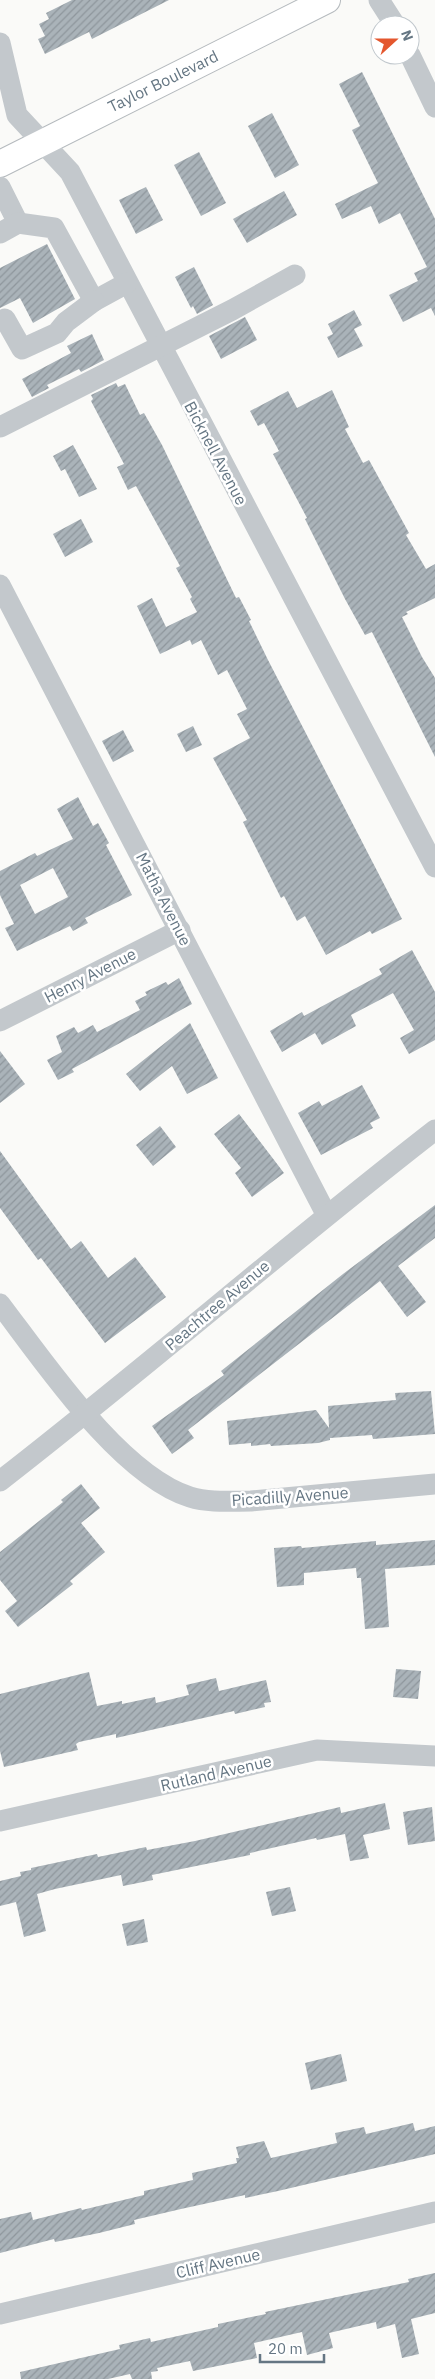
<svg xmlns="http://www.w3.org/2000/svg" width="435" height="2379" font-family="'IBM Plex Sans',sans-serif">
<defs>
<pattern id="building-hatch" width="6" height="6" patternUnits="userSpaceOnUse" patternTransform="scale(1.25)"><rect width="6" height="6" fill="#aab3b9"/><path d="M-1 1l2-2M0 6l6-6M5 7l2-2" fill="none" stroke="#8e969c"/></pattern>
</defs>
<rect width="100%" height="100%" fill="#fafaf8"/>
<g fill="url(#building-hatch)" fill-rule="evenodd">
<path d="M72,0H169L92,39L89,32L45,54L38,39L45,36L39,24L49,19L46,13Z"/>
<path d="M362,72L435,219V316L431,308L403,322L389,295L418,281L414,273L427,267L400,213L379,224L371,206L342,219L335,204L378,183L352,130L360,126L339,84Z"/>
<path d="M272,113L299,165L275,178L248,126Z"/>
<path d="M199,152L226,203L201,216L174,165Z"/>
<path d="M146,187L163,220L136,234L119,200Z"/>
<path d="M284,191L297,215L247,243L233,219Z"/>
<path d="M47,244L75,299L33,323L20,298L0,308V268Z"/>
<path d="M194,267L213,305L197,314L193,306L191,308L175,277Z"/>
<path d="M354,310L362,325L354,329L363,346L338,358L327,337L333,334L328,324Z"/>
<path d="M245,317L257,340L221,359L209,336Z"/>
<path d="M92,334L104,360L81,372L79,369L47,385L49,388L32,397L22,379L71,353L67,346Z"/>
<path d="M116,383L118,387L125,384L140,415L144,413L162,445L236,598L239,597L251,620L249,621L268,660L402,919L372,934L370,931L326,955L305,916L297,921L284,896L281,898L243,822L247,820L213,758L250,738L237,714L247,709L227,670L218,675L201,640L192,645L190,640L160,654L137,606L152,598L166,627L197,612L190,599L192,597L176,568L180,566L163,535L136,486L128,490L117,467L124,464L91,401L93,399L91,395Z"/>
<path d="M332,390L349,427L345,429L363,463L369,460L409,533L406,535L426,569L435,564V598L406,612L408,614L402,617L422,657L435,678V757L372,632L365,635L345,599L305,519L307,518L273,454L279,451L264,423L258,426L250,411L288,391L297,408Z"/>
<path d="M73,445L97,489L79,497L65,469L61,471L53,456Z"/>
<path d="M81,519L93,542L65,557L53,534Z"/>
<path d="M193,726L202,745L186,752L177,734Z"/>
<path d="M123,730L134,751L113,762L102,741Z"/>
<path d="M78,797L93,826L98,823L109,843L106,845L132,895L85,918L88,923L73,931L70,926L17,951L5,928L14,924L0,895V871L35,853L37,856L73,839L57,809ZM53,868L68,897L35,914L20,885Z"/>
<path d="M412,950L435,992V1040L409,1054L400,1038L414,1030L393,993L351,1015L356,1026L322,1045L315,1033L282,1052L270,1031L302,1012L304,1016L382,974L379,969Z"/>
<path d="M179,978L192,1004L72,1069L74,1072L58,1080L47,1060L62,1052L56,1036L74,1027L78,1033L93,1025L97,1032L140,1010L135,1001L147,995L145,992L166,982L168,985Z"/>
<path d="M190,1023L218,1078L187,1094L172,1066L140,1091L126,1074Z"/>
<path d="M0,1051L25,1084L0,1103Z"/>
<path d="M362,1085L380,1118L370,1123L373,1128L321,1155L298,1113L319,1101L322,1106Z"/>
<path d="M239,1114L284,1173L252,1197L235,1173L241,1168L214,1134Z"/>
<path d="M160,1126L176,1147L153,1166L136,1145Z"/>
<path d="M0,1151L71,1249L81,1241L108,1278L135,1257L166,1297L105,1343L41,1258L38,1260L0,1208Z"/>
<path d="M435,1205V1238L398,1266L426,1302L407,1317L380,1281L188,1430L194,1438L172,1454L152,1426L224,1375L221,1371L343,1274Z"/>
<path d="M431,1391L435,1434L373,1439L372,1435L330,1438V1440L318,1443L271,1446L270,1444L251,1446V1443L229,1445L227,1421L316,1410L329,1428L328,1406L396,1400L395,1393Z"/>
<path d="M81,1484L100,1508L81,1523L105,1552L70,1581L73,1584L18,1627L5,1611L17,1601L0,1580V1552L63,1502L61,1500Z"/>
<path d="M435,1540V1565L385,1569L389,1627L365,1629L361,1578H357L356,1568L304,1573V1585L277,1587L274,1548L301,1546L302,1548L376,1541V1545Z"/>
<path d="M396,1669L421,1671L418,1699L393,1697Z"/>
<path d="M89,1672L97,1706L122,1701V1704L155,1697L156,1703L189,1695L186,1685L216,1678L219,1691L266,1680L271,1702L264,1703L265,1707L235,1714L234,1711L116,1738V1734L79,1742L76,1744L78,1750L4,1767L0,1751V1694Z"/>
<path d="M385,1803L390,1829L363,1835L369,1858L350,1861L345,1834L317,1840L316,1838L250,1853V1855L152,1875L153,1880L123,1886L121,1875L55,1889L37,1894L46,1931L24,1937L16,1902L0,1906V1881L21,1876L20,1872L31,1870V1868L97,1854L98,1857L146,1847L147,1850L195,1841L340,1807L341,1813Z"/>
<path d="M432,1807L435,1841L408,1845L403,1812Z"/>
<path d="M290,1887L296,1911L272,1916L266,1892Z"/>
<path d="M144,1919L148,1942L127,1946L122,1924Z"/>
<path d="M341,2054L347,2081L311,2090L305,2063Z"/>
<path d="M413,2123L415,2131L435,2126V2154L278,2191L245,2198V2195L181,2209L134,2220L135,2224L99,2233L55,2242L54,2239L0,2253V2219L31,2212L33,2220L81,2208L82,2210L144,2195V2191L193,2180L192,2173L237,2163L236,2158H239L236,2147L264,2141L271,2158L337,2143L335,2133L364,2127L366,2134Z"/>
<path d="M435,2273V2313L411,2319L419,2354L402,2358L395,2324L377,2329L376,2322L329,2333L333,2348L307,2355L302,2332L254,2343L257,2358L193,2371L190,2361L157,2368L158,2371L151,2372L152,2379H132L130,2374L108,2379H21L20,2372L120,2349L119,2345L150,2338L151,2342L218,2327V2324L266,2314L265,2312L409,2282L408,2279Z"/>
</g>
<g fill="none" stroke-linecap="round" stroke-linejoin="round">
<defs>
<path id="major" d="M0,164L327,0"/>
</defs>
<use href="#major" stroke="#b5babe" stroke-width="28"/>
<g stroke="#c3c8cc" stroke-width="21">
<path d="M379,0L395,25"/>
<path d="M0,43L17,115L70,172L435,867"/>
<path d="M410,55L435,107"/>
<path d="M0,187L18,223"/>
<path d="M0,233L18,223L54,228L94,301L127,283"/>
<path d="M5,319L22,349L57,333L66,322L94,301"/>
<path d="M0,427L232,310L295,275"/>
<path d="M0,585L326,1214"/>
<path d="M0,1021L180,930"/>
<path d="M0,1304C45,1363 120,1475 190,1497C209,1503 231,1501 251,1501L435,1484"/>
<path d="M0,1481C147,1367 288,1244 435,1130"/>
<path d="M0,1821L317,1750L435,1756"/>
<path d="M0,2314L435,2212"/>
</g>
<use href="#major" stroke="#fff" stroke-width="26"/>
</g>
<g text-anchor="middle" stroke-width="5" stroke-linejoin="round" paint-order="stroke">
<g font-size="16" fill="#657683" stroke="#fff">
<text transform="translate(163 81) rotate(-26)" y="6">Taylor Boulevard</text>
<text transform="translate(216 453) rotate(62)" y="6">Bicknell Avenue</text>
<text transform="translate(164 899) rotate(63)" y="6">Matha Avenue</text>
<text transform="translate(90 975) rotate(-27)" y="6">Henry Avenue</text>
<text transform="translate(217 1305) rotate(-40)" y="6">Peachtree Avenue</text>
<text transform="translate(290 1496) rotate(-4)" y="6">Picadilly Avenue</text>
<text transform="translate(216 1773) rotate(-13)" y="6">Rutland Avenue</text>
<text transform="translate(218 2263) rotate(-13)" y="6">Cliff Avenue</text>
</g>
</g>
<g transform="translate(395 40) rotate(69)"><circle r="24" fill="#ffffff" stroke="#c1c8cd"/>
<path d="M0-4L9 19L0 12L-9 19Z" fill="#e4572e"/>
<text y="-8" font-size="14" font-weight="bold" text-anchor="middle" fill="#657683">N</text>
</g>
<path d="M260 2354v8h64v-8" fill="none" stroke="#657683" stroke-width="2.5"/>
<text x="268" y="2354" font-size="15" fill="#657683" stroke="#ffffff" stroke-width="4" paint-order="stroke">20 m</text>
</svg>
